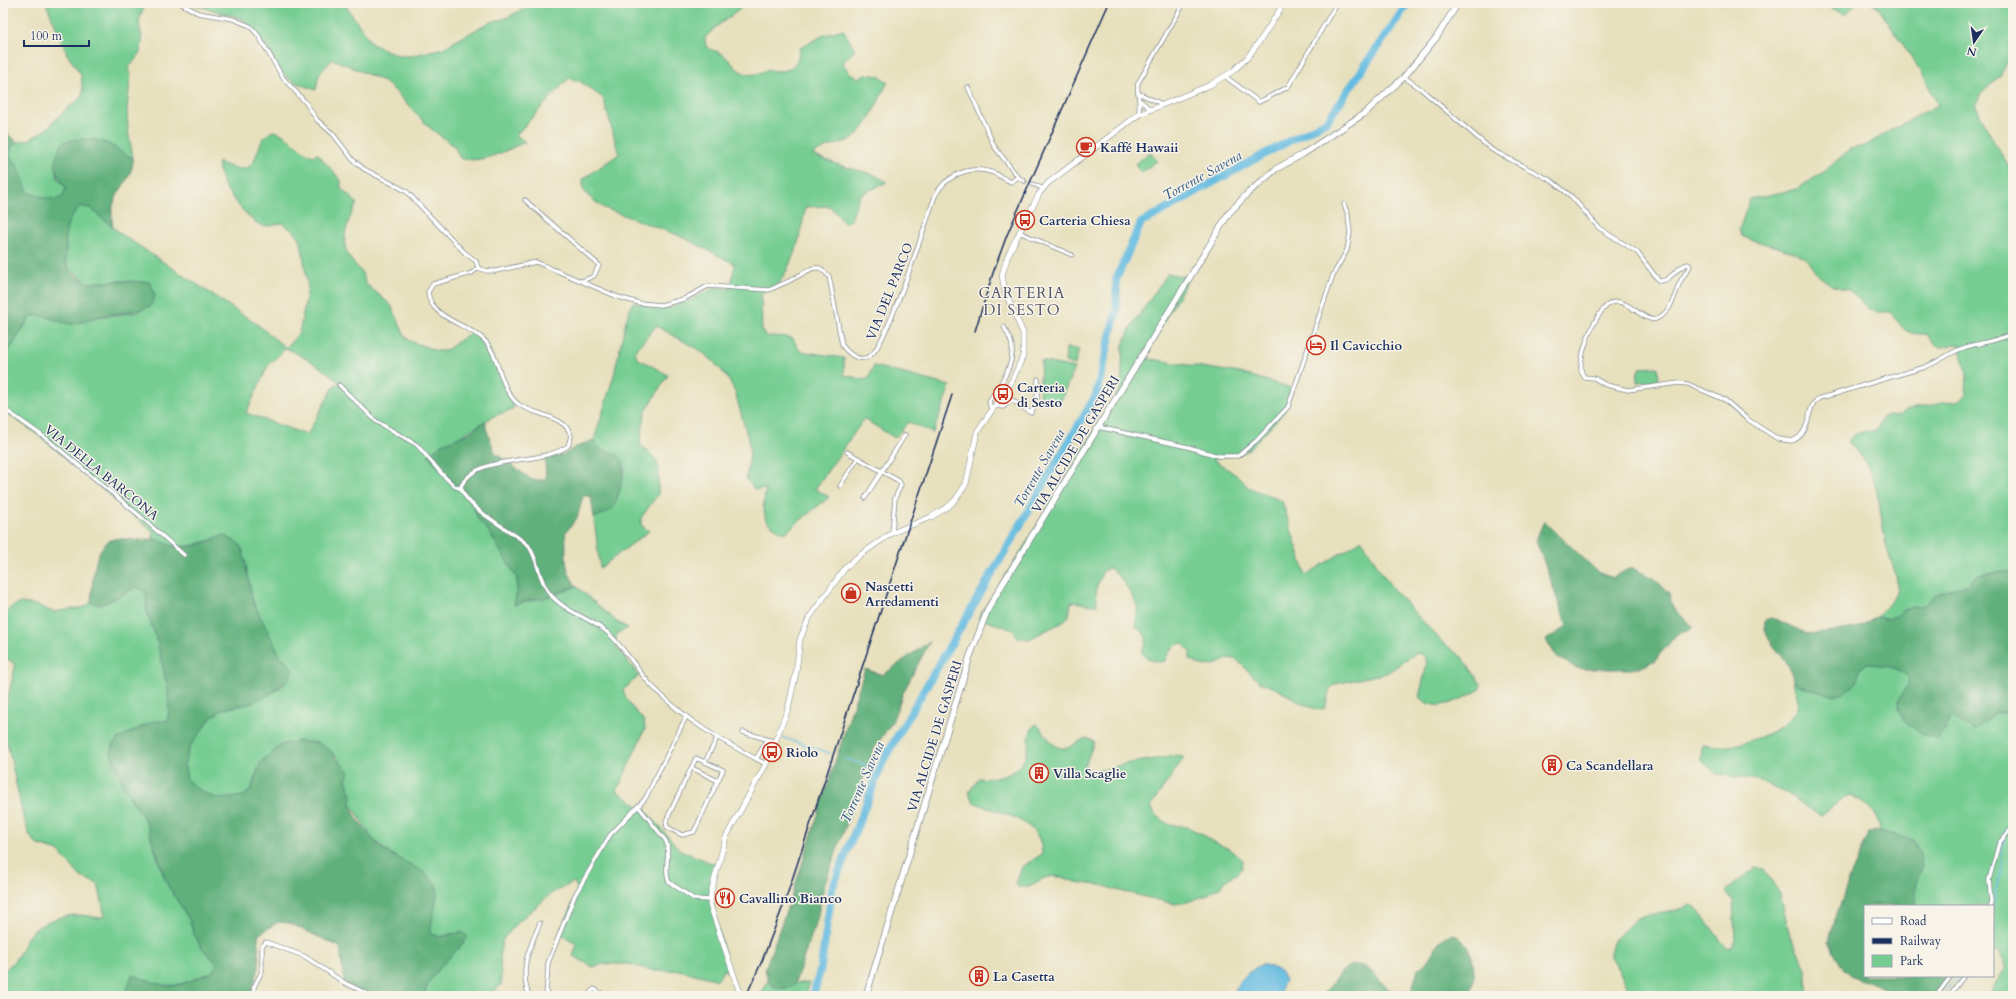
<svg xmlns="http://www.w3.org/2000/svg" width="2016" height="999" font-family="Cardo,serif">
<rect width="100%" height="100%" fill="#f7f3e8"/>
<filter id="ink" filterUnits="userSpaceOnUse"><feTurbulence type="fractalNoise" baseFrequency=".025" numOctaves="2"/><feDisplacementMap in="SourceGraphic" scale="8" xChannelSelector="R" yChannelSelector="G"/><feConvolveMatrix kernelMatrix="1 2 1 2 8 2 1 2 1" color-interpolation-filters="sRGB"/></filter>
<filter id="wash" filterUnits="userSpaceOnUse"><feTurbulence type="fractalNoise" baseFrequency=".012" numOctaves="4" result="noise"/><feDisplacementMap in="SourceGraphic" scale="16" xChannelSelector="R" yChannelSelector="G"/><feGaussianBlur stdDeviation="0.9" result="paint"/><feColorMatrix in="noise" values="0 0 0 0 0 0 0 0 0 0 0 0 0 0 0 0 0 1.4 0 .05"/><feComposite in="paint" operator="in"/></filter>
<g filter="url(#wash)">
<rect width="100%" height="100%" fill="#e7e0bd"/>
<g fill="#75cd92" stroke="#487e78" fill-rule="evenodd">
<path d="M46,3H147C131,27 146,30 141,49C139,57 133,62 128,68L131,73L127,109L128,130L133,158C124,155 117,148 108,144C98,140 85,139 74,140L57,177L66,188L62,199L52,200L28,192L16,163L10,156L11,147L17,142L29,140L45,130L64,111L80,99L83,92L81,75L67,54Z"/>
<path d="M189,3H344L372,44L400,56H411L443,48L490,22L506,18L535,3H748L716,27L705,38L706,46C711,51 716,50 722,54C732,60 735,72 748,74C755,76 761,71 769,70C772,70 777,71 781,71C794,71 799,59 800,48L822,36L843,29L855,50L842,63L849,72L858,78C871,72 877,74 888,82C880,96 866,132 852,139C839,145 824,146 812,155L842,166L875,175L887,182L860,195L851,220L844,223L830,206L806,207L797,247L787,270L779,284L765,290L761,295L762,330L765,336C775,337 784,335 793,339L800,351L844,358V375L867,380L874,366L950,386L933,433L908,422L895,438L864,419L815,489L829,497L785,533L779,531L766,521L763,506L766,489L755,490L746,479L750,455L749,442L735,392L727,377L714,362L698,349L656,326L635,351L637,358L668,375L645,413L640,444L655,458L659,468L658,494L641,518V525L649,531L600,568L594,518C620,506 618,494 625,468L618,455C607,452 598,451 594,440L614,375L626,320L633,302L653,307L667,308L691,300L711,289L718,287L730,289L735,264L680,236L604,208L589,197L583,189V179L619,154L603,98L579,81L569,78L516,135L525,142C507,150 480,165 460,158L454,146L430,128L392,88L383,81L333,59L319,74L316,90L294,82L287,77L278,69L266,46L243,19Z"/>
<path d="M1830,3H1857L1846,14L1831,9Z"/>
<path d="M1872,3H2013V36L2009,49V59L2000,76L1980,95L1976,106L1993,140L2013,174V571L1977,575L1966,585L1936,594L1924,605L1904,609L1897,616L1887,619L1877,617C1884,609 1896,598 1897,587C1898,574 1890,561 1887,548C1877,507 1882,472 1848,442C1854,431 1865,431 1876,431L1883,417L1898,415L1906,410L1959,400L1966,395L1967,372L1964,366L1959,344C1950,344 1945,349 1935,346L1927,334C1903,334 1905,331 1891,312H1875L1868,309L1849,290L1833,286L1819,276L1808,260L1796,253L1743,237L1739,230L1750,199L1797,189L1825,171L1850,149L1865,146L1893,129L1938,105L1922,73L1877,6Z"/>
<path d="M273,131C290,134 297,150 313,156L317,153L341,180V188L357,203C349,219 339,240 349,257C356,267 364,271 365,283L391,305L405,336L410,341L437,351H445L470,333L482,339L489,347L501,380L513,402V409L494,416L429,455L471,501L478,519L488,530L517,578V592L514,605C535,599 557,596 576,586L617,622L628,628L617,634L615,645L639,676L623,690C625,696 628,702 632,707C638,716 645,717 645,729L617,791L647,812L680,850L716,865L710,895L729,972L723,970L718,980L679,970L655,971L628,964H604L593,967L573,956L577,944L560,934L578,890L574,882L552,893L517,923L503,939L500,951L501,985L488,996H424C427,976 448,960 461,946L452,933L441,937L431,934L430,925L437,889L433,881L419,870L386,851L372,838L351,804L352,797L340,760L327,748L317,743L299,741L281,745L260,763L251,790L244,796L235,798L220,799L208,795L193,786L187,779L184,765L190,746L211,718L223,709L249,704L270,694L284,685L286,662L280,655L253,602L243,551L239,544L224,535C196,545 182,553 153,539V532L36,433L3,411V353H6C17,341 22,329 31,316L38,314L61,322H84L97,317L138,312L150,282L120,281L88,283L69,269L65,259L64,237L66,228L71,215L80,206L90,208L121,234L258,325L286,348L299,333L308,288L301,241L296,233L282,223C277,224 269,227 263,226C251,223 228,194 223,183C220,176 219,169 218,162C268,185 247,143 273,131ZM286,348C306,358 326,369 342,385L335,384L307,435L246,413L268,366Z"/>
<path d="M1150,152L1157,161L1141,173L1135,164Z"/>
<path d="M1168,273L1189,278L1145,355L1150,359L1240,373L1292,388L1284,412L1246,452L1213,459L1239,477L1248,487L1282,501L1306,575L1362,540L1383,575L1393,589L1442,642L1463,658L1481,684L1479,690C1462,699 1435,715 1419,697L1427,664L1424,655L1416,653L1387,673L1335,684L1330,689L1325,708L1320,710L1307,706L1275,688L1259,682L1237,660L1230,658C1215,665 1205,671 1190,659V651L1182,643C1172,645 1168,653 1165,661C1155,664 1148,659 1141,652C1149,642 1148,634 1136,627C1134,620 1139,614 1137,606C1133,595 1118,572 1109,568L1103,571L1096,588L1097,605C1088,606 1081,602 1071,602L1069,616L1063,622L1029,639L1019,638L1013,630L978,618L1025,545L1121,387L1123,345L1131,327Z"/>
<path d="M1066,348L1079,349L1075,365L1065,362Z"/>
<path d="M1041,361L1074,368L1061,401L1039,399Z"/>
<path d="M1658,367L1659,380L1637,382L1638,371L1640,370V368Z"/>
<path d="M137,587L146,592L147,613L157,640L168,690L169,712L167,721L141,727L126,735L113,763L125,789L146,822L163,874L175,896L190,921L193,932L202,948L217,964L213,972C180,983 175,993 139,977L130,995L131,996H3V973C8,967 15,961 19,954C23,948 24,940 29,935C46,917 75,911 98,918L105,916L98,884L81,877L58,851L36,844L29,834L23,816L7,742L3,738V709L6,706L15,667L12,661L3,658V615L13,606L21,603L36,605L53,612L85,607L91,602L101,605Z"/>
<path d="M1866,664C1880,664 1899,666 1909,678V686L1899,700L1938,739L1948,721L1952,717L1959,720L1986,721L1994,712L2013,714V996H1988L2006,967L1999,953L1993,951V906H1917L1915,886L1918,877L1920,854L1913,840L1880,831C1877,810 1868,804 1850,795L1845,797L1820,816L1782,790L1757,780L1717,774L1701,760L1702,744C1711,745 1721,747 1730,746C1750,742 1795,728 1798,703C1798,696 1794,688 1793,681L1803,687L1836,694L1856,682L1861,668Z"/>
<path d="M1036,724C1046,731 1052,751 1067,748C1072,747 1079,740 1087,738L1094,742L1085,766L1089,770L1097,771L1125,764L1179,755L1184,758L1151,805L1154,813L1160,819L1168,824L1187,827L1200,833L1210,840L1229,849L1243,860L1242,868L1236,874L1229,878L1221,886L1205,896L1187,902L1175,904L1112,889C1100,883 1089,885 1076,882C1067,879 1058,875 1049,877C1034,880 1036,888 1018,887L1016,883L1022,867L1042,854C1043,819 998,813 973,802L969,792L979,778C1003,780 1023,773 1028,747C1029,738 1029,730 1036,724Z"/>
<path d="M1755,868L1764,869L1780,894L1790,936L1806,968L1809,996H1633L1611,957V949L1614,940L1635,919L1645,915L1671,912L1691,905L1702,915L1727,949L1733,947L1735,941L1733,901L1726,891Z"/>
<path d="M768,981L777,989L791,987L795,983H810L805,996H760Z"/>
</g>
<g fill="#60b07c" stroke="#3e706d">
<path d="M3,130L17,142L11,147L10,156L16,163L28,192C40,197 49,200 62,198L66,188C54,173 51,159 64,142C79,138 94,138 108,144C117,148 124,155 133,158C133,187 106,191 113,227L90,208L80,206C66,222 65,227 66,247C66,255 64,262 69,269C72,275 82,280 88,283L120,281L150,282L155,295L151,306C133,314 115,312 96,317C87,319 79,324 70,324C56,322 45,313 31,316C21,329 18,340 6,353H3Z"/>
<path d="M486,421V428L495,453L532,480H546L545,459L565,454L574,448L594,440C600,456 614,448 622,460C627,467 618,500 613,507C608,513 601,515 594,518L591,496H583L577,518L565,533C568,557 561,563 576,586L542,599H533L514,605L517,591V578L488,530L478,519L471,501L428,455L442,444L469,433Z"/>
<path d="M1544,521L1599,573L1613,578L1628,569H1634L1653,578L1669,593L1673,608L1693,627L1687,631L1677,634L1655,660L1644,666L1631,669H1586L1576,668L1556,656L1546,640L1567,626L1536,540Z"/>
<path d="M224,535L239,544L243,551L253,602L280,655L293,669L289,679L270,694L249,704L223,709L211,718L190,746L184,765L187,779L193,786L208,795L220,799L244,796L251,790L260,763L281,745L299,741L317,743L327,748L349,772L346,780C350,790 350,793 351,804C352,815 372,839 380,847C394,859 432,870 437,888C439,898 430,921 431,934L441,937L462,932L468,937C455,955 428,973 424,996H366L344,982L340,947L289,923L278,922L258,935L259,968L250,996H131L127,990L132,975L166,986L179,985L213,972L217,964L202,948L193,932L190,921L167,884L146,822L125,789L111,754L113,744L118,739L154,721H167L169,712L168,690L157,640L147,613L146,592L137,587L100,605L91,602C93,585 92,544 114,539C122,538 131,540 139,540C144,541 150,539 154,539C163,541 170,547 180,547C196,547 210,541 224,535Z"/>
<path d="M2013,571V714L1994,712L1986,721L1975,730L1952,717L1948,721L1938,739C1924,737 1892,719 1899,700C1902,691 1908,690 1909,678C1899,666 1880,664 1866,664L1861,668L1856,682L1843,694C1827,696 1806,690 1793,681C1791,655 1761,644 1765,620L1771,618L1780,621L1807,634L1843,630L1860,627L1877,617L1887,619L1897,616L1904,609L1924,605L1936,594L1966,585L1977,575Z"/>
<path d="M930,641L903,693L892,722L874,749L868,765L824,886L817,919L795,983L791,987L777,989L768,981L765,969L792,895L865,669L883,675Z"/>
<path d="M1875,830L1913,840L1920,854L1922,867L1915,886L1917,906H1865V976H1952L1936,996H1894L1876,985L1850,975L1844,970L1833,951L1829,941L1832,929L1850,877L1869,833Z"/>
<path d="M1453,934C1475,943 1479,977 1468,996H1296C1303,995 1314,997 1320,995C1334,988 1338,966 1356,965C1374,965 1381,990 1399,994C1402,994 1408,993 1411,992L1418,969C1434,961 1433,938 1453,934Z"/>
</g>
<path fill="#64bbe1" stroke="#4075a0" d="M1262,964L1280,971L1285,980L1279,996H1233C1239,979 1246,973 1262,964Z"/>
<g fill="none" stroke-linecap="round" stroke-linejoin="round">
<g stroke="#64bbe1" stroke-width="1.5">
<path d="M781,737L830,753"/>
<path d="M844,758L871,767L875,781"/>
<path d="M2004,835L2005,831L2013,820"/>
<path d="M1993,907L1999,880L2004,839"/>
<path d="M1943,996L1958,976"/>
</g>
<path stroke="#64bbe1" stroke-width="8" d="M813,996L821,967L832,889L884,759L1096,395L1117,308L1116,279L1141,223L1244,165L1327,121L1408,3"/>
</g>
</g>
<g filter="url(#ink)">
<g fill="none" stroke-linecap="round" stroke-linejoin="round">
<path stroke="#bebdaa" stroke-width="3.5" stroke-dasharray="3.5 2" stroke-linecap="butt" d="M1024,181L1032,184"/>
<defs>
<g id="street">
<path d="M180,3L198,13L233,19L250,26L258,35L283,78L306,103L317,120L333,134L353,160L364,169L406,191L465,253L476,261L478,268L472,273L433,284L428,292C430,318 466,324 482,338C500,353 498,387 518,404C533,415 566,415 571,436L568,446C540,466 477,453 461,486C463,508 512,530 528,545C539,560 538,580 550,594C566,613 591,618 608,633C625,648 636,669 651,685C688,723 720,740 766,764"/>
<path d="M1226,77L1259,102L1288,87L1337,3"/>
<path d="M1404,77L1421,89L1492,150L1552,181L1572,197L1599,228L1637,252L1659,281C1671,282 1676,266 1688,264L1690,266C1687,272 1683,276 1680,282C1674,296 1672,312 1656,319C1647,323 1630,303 1619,302C1598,299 1580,352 1581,369C1581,371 1583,375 1584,377L1594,378L1606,385L1628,390L1679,383L1688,384L1725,400L1747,419L1778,439L1792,441C1814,433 1804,405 1820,398C1825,396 1830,396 1835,394C1864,385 1893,376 1922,368C1938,363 1951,351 1966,347C1982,342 1999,341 2013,333"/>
<path d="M968,87L994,146L1018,177L1024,181"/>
<path d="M1138,93L1162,104"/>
<path d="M1141,101L1150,109"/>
<path d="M1138,115C1142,103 1136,93 1138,83L1184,3"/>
<path d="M1032,184L1042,188"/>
<path d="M525,200L599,265L594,276L582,281"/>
<path d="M1019,232L1072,255"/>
<path d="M478,268L487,271H496L536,262L618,297L639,303L661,305L684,299L708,286L769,290L789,281L813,268H820L829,276L842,345C848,354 860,363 870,356C887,345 926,222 935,196C945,176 969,165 991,172C998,174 1004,179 1011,182L1018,177"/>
<path d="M339,385L376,421L417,445L442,474L454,486L461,489"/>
<path d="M994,406L1003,407L1012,400L1031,413L1037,401L1038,379"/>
<path d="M3,408L47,439L140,516L184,555"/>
<path d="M991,410L989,401C999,387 1014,366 1012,347C1012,341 1007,333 1004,327"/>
<path d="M1098,427L1188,447L1218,456H1238L1257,440L1288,407L1333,275L1347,250L1350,233L1348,215L1344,204"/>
<path d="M847,452L899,481L901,485L895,498L892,533"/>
<path d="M840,486L858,458"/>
<path d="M865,498L905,435"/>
<path d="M743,732L776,742"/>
<path d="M696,758L723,770L694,832L682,835L667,827L666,821Z"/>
<path d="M756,759L767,740"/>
<path d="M705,762L717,738"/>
<path d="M692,768L718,781"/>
<path d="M638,806L666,841C671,854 663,870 669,882L694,899L710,900"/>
<path d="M1990,906L1991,902L1989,880L1999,843L2013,827"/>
<path d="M253,996L254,987L262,971V946L266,942L304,956L345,983L372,996"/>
<path d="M529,996C519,968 529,949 540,923"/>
<path d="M546,996L548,963L575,895L610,835L645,799L686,717"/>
<path d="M587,996L594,989L606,996"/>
<path d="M1936,996L1951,976"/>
<path d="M1949,996L1964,976"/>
</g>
<path id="secondary" d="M741,996L710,905L711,892L726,837L766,764L788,709L796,673L800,639L809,618L846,567L860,555L892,533L931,517L949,506L956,499L966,484L977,432L1012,381L1023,356V333L1005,292L1002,275L1008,255L1039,194L1048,183L1138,115L1210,85L1233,71L1247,58L1262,38L1284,3"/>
<path id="primary" d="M866,996L970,656L988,609L1002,585L1229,213L1248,193L1276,169L1303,154L1365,113L1404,77L1436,38L1458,3"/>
</defs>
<use href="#street" stroke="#81888e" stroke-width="5"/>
<use href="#secondary" stroke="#81888e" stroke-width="6"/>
<use href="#primary" stroke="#81888e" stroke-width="7"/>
<use href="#street" stroke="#fff" stroke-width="3.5"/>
<use href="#secondary" stroke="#fff" stroke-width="5"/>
<use href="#primary" stroke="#fff" stroke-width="5.5"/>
<g stroke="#1b2f5e" stroke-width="1.5">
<path d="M975,331L993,273L1007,235L1109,3"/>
<path d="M746,996L762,961L785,901L952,395"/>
</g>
</g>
</g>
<defs>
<symbol id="cafe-ring" viewBox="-11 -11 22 22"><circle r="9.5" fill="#f7f3e8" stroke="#c8321e" stroke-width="1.5"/><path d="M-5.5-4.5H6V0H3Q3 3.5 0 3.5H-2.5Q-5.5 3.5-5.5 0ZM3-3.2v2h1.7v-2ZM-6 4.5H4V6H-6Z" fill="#c8321e"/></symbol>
<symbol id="bus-ring" viewBox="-11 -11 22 22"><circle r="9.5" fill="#f7f3e8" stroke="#c8321e" stroke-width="1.5"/><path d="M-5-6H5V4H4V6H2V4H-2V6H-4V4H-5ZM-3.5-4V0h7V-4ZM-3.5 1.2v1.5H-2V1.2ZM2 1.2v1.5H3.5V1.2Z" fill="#c8321e"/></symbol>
<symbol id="hotel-ring" viewBox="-11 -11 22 22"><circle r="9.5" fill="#f7f3e8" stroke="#c8321e" stroke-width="1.5"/><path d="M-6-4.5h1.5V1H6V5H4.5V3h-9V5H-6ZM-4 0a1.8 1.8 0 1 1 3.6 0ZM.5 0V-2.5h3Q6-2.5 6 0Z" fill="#c8321e"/></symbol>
<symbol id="shop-ring" viewBox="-11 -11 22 22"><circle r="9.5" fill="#f7f3e8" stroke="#c8321e" stroke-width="1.5"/><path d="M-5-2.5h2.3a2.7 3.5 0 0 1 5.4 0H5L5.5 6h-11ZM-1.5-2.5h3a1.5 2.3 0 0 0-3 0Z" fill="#c8321e"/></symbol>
<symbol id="building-ring" viewBox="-11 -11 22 22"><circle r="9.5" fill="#f7f3e8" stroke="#c8321e" stroke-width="1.5"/><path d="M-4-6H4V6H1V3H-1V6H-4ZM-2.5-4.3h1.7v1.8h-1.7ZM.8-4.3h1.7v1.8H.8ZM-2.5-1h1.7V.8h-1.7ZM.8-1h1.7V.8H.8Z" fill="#c8321e"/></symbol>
<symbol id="restaurant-ring" viewBox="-11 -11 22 22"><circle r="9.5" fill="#f7f3e8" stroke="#c8321e" stroke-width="1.5"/><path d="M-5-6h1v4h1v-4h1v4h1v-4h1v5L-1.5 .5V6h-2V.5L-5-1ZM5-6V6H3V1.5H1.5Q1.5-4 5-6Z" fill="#c8321e"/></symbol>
</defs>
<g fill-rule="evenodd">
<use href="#cafe-ring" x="1075" y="136" width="22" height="22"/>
<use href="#bus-ring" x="1014" y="209" width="22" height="22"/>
<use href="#hotel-ring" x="1305" y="334" width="22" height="22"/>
<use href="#bus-ring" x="992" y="383" width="22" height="22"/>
<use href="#shop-ring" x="840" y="582" width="22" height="22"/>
<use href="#bus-ring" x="761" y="741" width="22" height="22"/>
<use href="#building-ring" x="1541" y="754" width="22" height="22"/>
<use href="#building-ring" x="1028" y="762" width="22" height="22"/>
<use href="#restaurant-ring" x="714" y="887" width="22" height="22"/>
<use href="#building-ring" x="968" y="965" width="22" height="22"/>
</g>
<g text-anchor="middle" stroke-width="3" stroke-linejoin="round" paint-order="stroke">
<g font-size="13" font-weight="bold" fill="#1b2f5e" stroke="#f7f3e8" text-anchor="start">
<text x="1100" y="152">Kaffé Hawaii</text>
<text x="1039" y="225">Carteria Chiesa</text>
<text x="1330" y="350">Il Cavicchio</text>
<text x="1017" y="392">Carteria<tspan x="1017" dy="15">di Sesto</tspan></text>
<text x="865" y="591">Nascetti<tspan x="865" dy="15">Arredamenti</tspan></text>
<text x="786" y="757">Riolo</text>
<text x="1566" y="770">Ca Scandellara</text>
<text x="1053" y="778">Villa Scaglie</text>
<text x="739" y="903">Cavallino Bianco</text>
<text x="993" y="981">La Casetta</text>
</g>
<g font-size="13" fill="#1b2f5e" stroke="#f7f3e8">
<text transform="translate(889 291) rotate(-68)" y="5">VIA DEL PARCO</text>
<text transform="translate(1075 444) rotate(-59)" y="5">VIA ALCIDE DE GASPERI</text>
<text transform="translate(102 472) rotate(39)" y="5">VIA DELLA BARCONA</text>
<text transform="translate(934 736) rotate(-73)" y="5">VIA ALCIDE DE GASPERI</text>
</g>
<g font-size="14" font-style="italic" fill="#315985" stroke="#f7f3e8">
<text transform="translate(1202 175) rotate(-29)" y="5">Torrente Savena</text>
<text transform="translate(1039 468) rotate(-60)" y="5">Torrente Savena</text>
<text transform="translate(862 782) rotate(-66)" y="5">Torrente Savena</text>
</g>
<g font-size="15" letter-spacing="1" fill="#555769" stroke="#f7f3e8">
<text x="1022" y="298">CARTERIA<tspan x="1022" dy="17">DI SESTO</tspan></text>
</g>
</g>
<rect width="2016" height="999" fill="none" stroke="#f7f3e8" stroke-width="16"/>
<rect x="1864" y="905" width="130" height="72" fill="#f7f3e8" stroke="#9fa5b1"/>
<rect x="1872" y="918" width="20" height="6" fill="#ffffff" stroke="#9fa5b1"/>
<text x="1900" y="925" font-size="12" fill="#1b2f5e">Road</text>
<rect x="1872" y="938" width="20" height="6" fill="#1b2f5e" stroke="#9fa5b1"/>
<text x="1900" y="945" font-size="12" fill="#1b2f5e">Railway</text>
<rect x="1872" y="955" width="20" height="12" fill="#75cd92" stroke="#9fa5b1"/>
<text x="1900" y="965" font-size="12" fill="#1b2f5e">Park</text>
<g transform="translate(1974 42) rotate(193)" stroke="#f7f3e8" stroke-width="3" paint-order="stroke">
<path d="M0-3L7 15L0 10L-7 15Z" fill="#1b2f5e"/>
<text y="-6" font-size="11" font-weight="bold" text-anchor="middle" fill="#1b2f5e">N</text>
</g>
<path d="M24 40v6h65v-6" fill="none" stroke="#1b2f5e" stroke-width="2"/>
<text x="30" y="40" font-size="12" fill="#1b2f5e" stroke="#f7f3e8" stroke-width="3" paint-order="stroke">100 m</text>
</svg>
